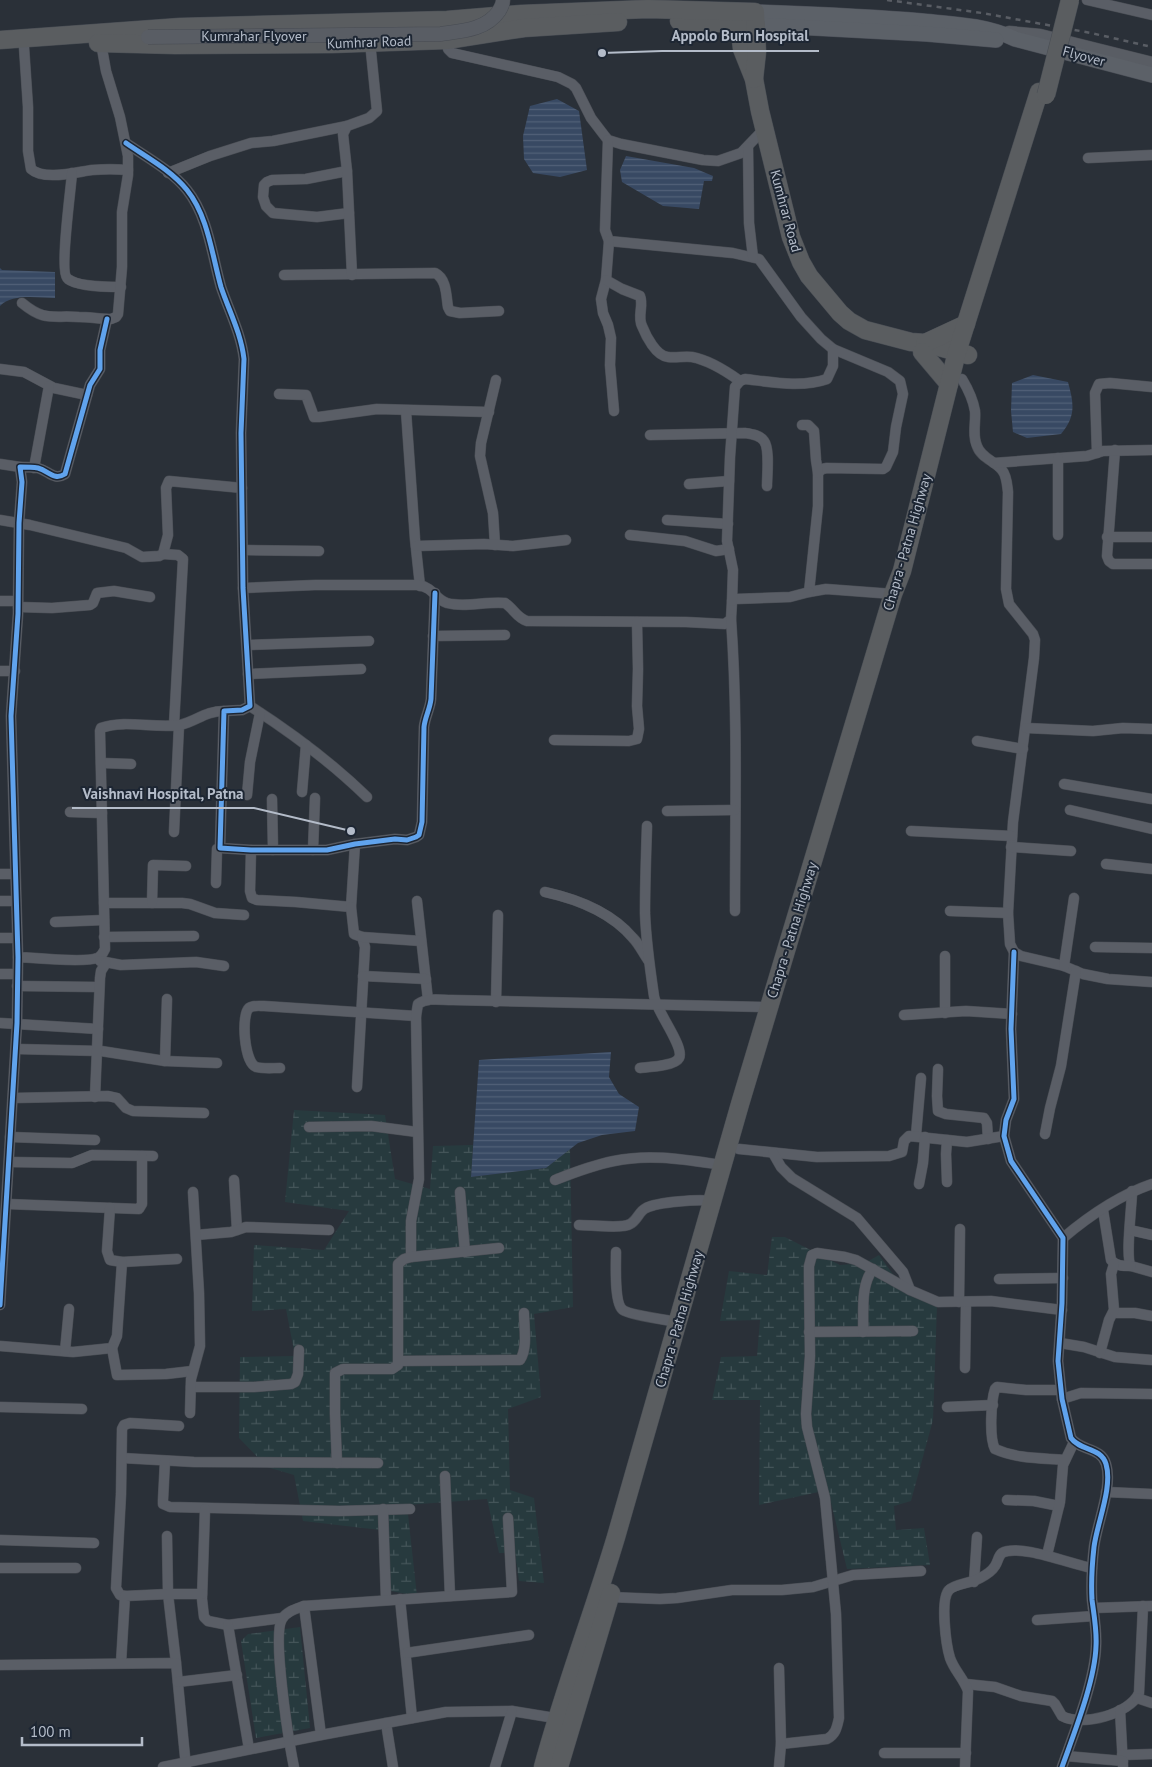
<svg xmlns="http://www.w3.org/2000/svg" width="1152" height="1767" font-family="'PT Sans',sans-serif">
<defs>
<pattern id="wetland-marsh" width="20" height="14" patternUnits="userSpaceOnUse" patternTransform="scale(1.25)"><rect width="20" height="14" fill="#273a3e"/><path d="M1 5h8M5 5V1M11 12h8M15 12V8" fill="none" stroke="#445559"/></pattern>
<pattern id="water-rules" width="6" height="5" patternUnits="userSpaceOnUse" patternTransform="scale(1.25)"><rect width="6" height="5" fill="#384963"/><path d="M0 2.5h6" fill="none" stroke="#526178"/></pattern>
</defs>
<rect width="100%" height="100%" fill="#2a3038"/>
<g fill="url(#wetland-marsh)">
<path d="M294,1110L385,1115L395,1179L430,1189L433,1146L473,1145L471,1177L546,1168L570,1149L573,1307L534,1314L541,1397L508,1409L510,1490L534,1498L544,1583L519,1581L515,1553H499L487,1499L407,1505L417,1596L391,1591L380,1530L303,1521L294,1475L267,1467L239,1438L240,1357L295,1356L286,1309L252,1311L254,1245L324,1250L349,1211L285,1202Z"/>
<path d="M772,1237H785L840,1265L865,1263L879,1255L908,1295L937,1306L933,1420L911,1501L894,1506L896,1530L924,1528L930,1565L847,1569L828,1490L759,1505L760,1400H712L721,1357L757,1356L760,1320L720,1321L729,1271L767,1275Z"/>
<path d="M300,1627L310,1728L256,1738L241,1641L248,1634Z"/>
</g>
<g fill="url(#water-rules)">
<path d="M557,99L579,111L587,170L560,177L533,173L524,159L523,136L530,106Z"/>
<path d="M626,156L694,168L713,176L712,181H704L699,209L663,206L622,182L620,170Z"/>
<path d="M0,268L2,270L55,272V298C39,298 12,293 0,306Z"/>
<path d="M1033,375L1068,382C1074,404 1076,416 1061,434L1027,438L1013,432L1011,411L1012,383Z"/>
<path d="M611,1052L609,1077L619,1094L639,1107L635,1131L602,1135L578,1143L546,1168L471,1177L479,1060Z"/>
</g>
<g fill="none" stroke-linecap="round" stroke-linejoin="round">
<defs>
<g id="street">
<path d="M1087,0L1152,15"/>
<path d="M447,40L448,49L452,53L558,77L572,84L576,88L591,118L604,135L608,140L621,144L703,160L718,161L741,153L765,128"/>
<path d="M24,47L28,107V151L31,169C44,181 76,172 92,170C104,169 116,169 128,170"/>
<path d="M608,140L605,230L609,241L733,253L759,259L801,317L821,339L833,349L888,372L900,381L903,394L896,427L893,452L886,467L883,469L827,468L822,469L818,473V506L809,592L826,589L893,594"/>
<path d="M126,143C146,157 171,170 187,190C208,216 212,255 221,287C229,311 241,333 244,359L241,433L243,588L250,706L242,710L224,711L220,848L251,850H327L355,844L395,839L407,840L416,837L419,835L422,822L424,727C425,717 430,709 431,699L435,593"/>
<path d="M748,147L749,223L753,257"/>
<path d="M1088,158L1152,155"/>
<path d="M347,171L306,179L272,180L267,182L264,185L263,197L266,206L273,213L317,217L349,213"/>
<path d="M72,173C71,189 59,273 68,279C78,287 109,287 121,287"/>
<path d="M168,173L210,156L251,143L273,141L347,126"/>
<path d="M609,241L606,280L601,299L603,313L608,325L611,338L610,365L614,411"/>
<path d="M284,275L435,273C447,279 446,296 448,307L450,311L460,313L499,311"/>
<path d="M352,275L347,171L343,134L347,126L369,118L377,111L370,42"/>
<path d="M606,280L622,289L640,296C644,306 637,316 642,326C646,336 656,356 668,357C676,358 684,356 692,357C709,360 726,371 740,381"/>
<path d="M22,303C45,322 52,315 79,317C90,317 100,319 111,319L116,317L118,314L122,267V212L128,175V156L120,117L106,71L101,43"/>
<path d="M0,369L24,372L54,388L87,395"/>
<path d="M962,379C968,389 973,399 975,411C976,423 972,435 977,446C981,458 995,461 1002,470C1007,476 1007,485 1008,492L1006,589L1009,604L1033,634L1035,640L1034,658L1013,822L1008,913L1010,944L1014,952L1021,956L1064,966L1083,974L1108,979L1152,982"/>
<path d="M279,394L306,395L314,417H319L377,409L489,412"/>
<path d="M406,411L415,539L420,586"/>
<path d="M802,425H808L814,431L816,460L818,473"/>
<path d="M650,435L745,433C752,434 760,435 764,441C770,449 767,475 767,486"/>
<path d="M1115,450L1107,556L1109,561L1113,564H1152"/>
<path d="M1097,453L1095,393L1099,384L1110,383L1152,387"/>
<path d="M994,463L1087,456L1103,451L1152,450"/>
<path d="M0,464L20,467"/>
<path d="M34,468L49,386"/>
<path d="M689,484L729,481"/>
<path d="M0,520L30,525L126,548L142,557L159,556L163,554L168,535L166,488L169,481L242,488"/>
<path d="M667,520L728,524"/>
<path d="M630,535L685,541L716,551L729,549"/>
<path d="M1058,535V458"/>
<path d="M1107,537H1152"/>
<path d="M495,545L493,513L480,456L481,443L496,380"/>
<path d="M416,546L484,544L513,546L566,540"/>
<path d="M243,550L319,551"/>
<path d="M163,554L178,555L183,559L174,725"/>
<path d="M243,588L315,585H418C435,588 434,599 447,603C465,608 486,601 505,603C514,609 517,618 527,621L686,622L725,624L731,619L732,601L735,599L790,597L809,592"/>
<path d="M0,601H18"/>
<path d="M732,601L733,570L727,541L730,457L735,387L740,381L745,379C771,382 802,388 827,379L833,366V349"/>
<path d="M18,607L52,608L90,605L93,603L97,593L114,591L150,597"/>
<path d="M731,619C738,716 735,814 735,911"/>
<path d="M433,636L505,635"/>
<path d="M247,645L369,641"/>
<path d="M0,671H15"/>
<path d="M248,674L361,669"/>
<path d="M250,706C292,733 331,762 367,797"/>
<path d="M1026,728L1093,731L1123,728L1152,729"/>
<path d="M554,740L629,741L637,739L639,729L637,706L638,669L637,622"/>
<path d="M977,741L1023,749"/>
<path d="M101,763L131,764"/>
<path d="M1064,784L1152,799"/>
<path d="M302,792L306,745"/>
<path d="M247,795L250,762L260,713"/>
<path d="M272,799L273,850"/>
<path d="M1070,810L1152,829"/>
<path d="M667,811L735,810"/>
<path d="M70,812L102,813"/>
<path d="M911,831L1012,836"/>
<path d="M174,832L179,725"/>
<path d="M1011,847L1071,851"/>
<path d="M251,850L250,891L252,898L257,900L296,902L351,907L355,844"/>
<path d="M313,850L315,798"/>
<path d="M1106,864L1152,869"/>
<path d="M0,874H15"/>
<path d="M216,883L217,849L220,848"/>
<path d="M545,892C577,899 611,912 633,938C639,944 643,953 648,960"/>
<path d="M0,901H16"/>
<path d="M417,901L428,1000"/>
<path d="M104,903H182L190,904L215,913L244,915"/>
<path d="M152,903L153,865L186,866"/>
<path d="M351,907L354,934L362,937L365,947L357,1087"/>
<path d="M950,911L1008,913"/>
<path d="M55,922L104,920"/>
<path d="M104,937L194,936"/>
<path d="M362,937L421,941"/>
<path d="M0,938H17"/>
<path d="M1095,947L1152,948"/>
<path d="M1014,952L1011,1029L1014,1099L1006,1120L1004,1136L1011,1161L1063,1238L1062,1303L1058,1361L1062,1399L1071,1438C1080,1451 1101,1447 1106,1464C1113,1487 1097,1523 1094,1547C1092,1565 1091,1582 1092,1600C1094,1615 1097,1631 1096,1646C1095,1681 1074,1733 1062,1767"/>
<path d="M945,956V1013"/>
<path d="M18,957C33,958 86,963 97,958C101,957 103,953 105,949L100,731L101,728C126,719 154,729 180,725C197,721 205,711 224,711"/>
<path d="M100,961L121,965L196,962L224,966"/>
<path d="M1064,966L1074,898"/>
<path d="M0,974H17"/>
<path d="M363,976L426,979"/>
<path d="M17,986L99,987"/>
<path d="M496,1002L498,915"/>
<path d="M904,1015L966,1011L1012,1014"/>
<path d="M0,1023L98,1029"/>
<path d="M16,1049L101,1051L165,1061L217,1063"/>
<path d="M165,1061L167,999"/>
<path d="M280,1068C272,1068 263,1069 256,1067C244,1062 241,1015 249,1008C253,1005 259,1006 264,1006L416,1016"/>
<path d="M640,1068C648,1067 675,1066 679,1058C685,1047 656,1011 654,996C650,969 646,941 645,913C645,884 646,855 647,826"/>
<path d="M938,1069L937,1096L938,1111L946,1114L984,1118L987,1123L988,1139"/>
<path d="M95,1097L100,978L101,971L106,963"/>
<path d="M13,1098L108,1096L117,1098L126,1108L133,1111L204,1113"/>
<path d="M309,1127L371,1126L417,1132"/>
<path d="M1045,1134L1050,1108L1061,1066L1076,971"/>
<path d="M916,1135L921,1078"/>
<path d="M10,1137L95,1140"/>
<path d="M739,1149L817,1157L889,1156L902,1152L904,1141L909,1136L967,1142L1004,1136"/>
<path d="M773,1153L781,1167L792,1178L857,1218L903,1272L910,1290"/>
<path d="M9,1162L72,1163L92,1155L153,1156"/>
<path d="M234,1180L237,1230"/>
<path d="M555,1180C575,1172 594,1165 614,1161C650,1153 687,1160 722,1165"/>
<path d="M947,1182L946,1154L947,1140"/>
<path d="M919,1184L923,1163L925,1137"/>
<path d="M1132,1191C1132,1206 1125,1258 1131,1266L1152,1272"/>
<path d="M460,1192L465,1252"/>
<path d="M7,1204L139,1209L142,1204V1156"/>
<path d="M110,1208L107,1251L110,1260L122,1262L177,1259"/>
<path d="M1103,1210L1111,1260C1116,1266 1123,1266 1131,1266"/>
<path d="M579,1225C590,1225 622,1229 630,1224C637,1221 639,1211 646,1208C658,1202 698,1199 712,1201"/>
<path d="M1130,1230L1152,1235"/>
<path d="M196,1235L231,1232L246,1227L329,1230"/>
<path d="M1063,1238C1089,1216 1120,1195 1152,1184"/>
<path d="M616,1252C616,1263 614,1304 623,1310C629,1315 667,1320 678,1322"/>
<path d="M411,1257V1221L419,1179L416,1016L418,1004C428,997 440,1000 452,1000L769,1007"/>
<path d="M999,1279L1063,1278"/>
<path d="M959,1302L960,1229"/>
<path d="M0,1305L17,1023L18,957L11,716L18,614L19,523L22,482L20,467C26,467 32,467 38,468C49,471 54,481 65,474L90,385L100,369V350L107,319"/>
<path d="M1113,1313H1135L1152,1316"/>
<path d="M809,1332L913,1331"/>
<path d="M863,1332C864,1312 860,1286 873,1269"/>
<path d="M1060,1343L1084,1347L1115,1357L1152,1360"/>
<path d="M0,1346L73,1352L112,1348L117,1336L122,1262"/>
<path d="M112,1348L117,1375L166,1374L192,1371"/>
<path d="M65,1351L69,1309"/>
<path d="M1100,1353L1109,1320L1114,1310L1111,1274L1114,1264"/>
<path d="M399,1361L520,1360C528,1348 524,1327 524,1313"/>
<path d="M965,1368L966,1302"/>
<path d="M191,1387H254L291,1384L295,1382L298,1374L299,1350"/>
<path d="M1061,1390H1026L997,1387L995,1389C991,1401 989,1438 995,1449C1017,1459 1042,1458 1065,1460"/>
<path d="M1062,1399L1081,1393L1152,1394"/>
<path d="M0,1407L82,1409"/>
<path d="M947,1407L993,1405"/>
<path d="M190,1413L191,1379L200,1346L199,1293L193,1192"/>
<path d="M122,1458L194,1462L378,1463"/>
<path d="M165,1461L163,1500V1504L170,1507L339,1511L410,1509"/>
<path d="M337,1463L335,1414V1373L343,1369H392L398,1365V1264L404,1259L411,1257L499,1248"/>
<path d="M445,1476L450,1596"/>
<path d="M1106,1492L1152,1494"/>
<path d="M1007,1500L1034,1501L1059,1506"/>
<path d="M205,1509L202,1599L204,1617L208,1621L228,1625L282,1618"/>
<path d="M383,1509L386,1600"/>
<path d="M167,1536L168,1594L176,1663"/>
<path d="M0,1540L94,1543"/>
<path d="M1047,1555L1060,1502L1063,1465L1074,1442"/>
<path d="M0,1568H76"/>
<path d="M974,1582L977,1537"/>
<path d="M125,1596L120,1595L116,1588L121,1494L122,1429L124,1425L130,1423L179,1426"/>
<path d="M610,1597L660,1599L677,1598L732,1590H782L813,1587L853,1575L921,1571"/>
<path d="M400,1599L412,1718"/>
<path d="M304,1606L321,1735"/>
<path d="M1093,1608L1152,1606"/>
<path d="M1037,1620L1094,1616"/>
<path d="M228,1625L249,1749"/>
<path d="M406,1653L529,1635"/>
<path d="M121,1663L125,1596L168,1594H202"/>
<path d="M0,1665L176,1663L186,1767"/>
<path d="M178,1682L237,1675"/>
<path d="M966,1684L995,1687L1021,1696L1052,1701L1055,1704L1062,1716C1082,1727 1130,1714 1139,1693L1143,1606"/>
<path d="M1137,1698L1152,1703"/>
<path d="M1120,1710L1123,1766"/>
<path d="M386,1723L393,1767"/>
<path d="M781,1744L827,1739C836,1734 837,1727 839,1718L836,1614L825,1498L807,1427L806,1414L810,1356L809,1277V1266L812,1255L817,1253L845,1257L856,1260L910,1290L938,1302L991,1301L1062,1310"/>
<path d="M884,1753H966"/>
<path d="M1122,1755L1152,1754"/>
<path d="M1066,1756L1123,1761"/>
<path d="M163,1767L321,1735L446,1712L512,1711L561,1719"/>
<path d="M294,1767C289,1743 272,1635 282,1619C287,1611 296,1609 304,1606L512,1592L508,1518"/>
<path d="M495,1767L512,1711"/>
<path d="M779,1767L781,1744L779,1668"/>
<path d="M965,1767L968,1691C964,1679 954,1670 950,1658C946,1645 940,1599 949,1590C954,1584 972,1583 980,1578C986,1575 992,1571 995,1566C998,1562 998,1556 1002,1553C1019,1543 1073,1565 1092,1568"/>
</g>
<path id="secondary" d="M1009,33L1040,36L1152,64"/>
<g id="primary">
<path d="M755,12C811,14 867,16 922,21C954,24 986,25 1015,39L1152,75"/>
<path d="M756,25L927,34L996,40"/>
</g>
<g id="highway">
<path d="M738,14L742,49L754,79L760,111L791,237L801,262L809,276L840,313L849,321L865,330L911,342L925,343L968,355"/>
<path d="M679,21L756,25"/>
<path d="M0,40L180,27L447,20L521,14L648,9L755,12L757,52L754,79"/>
<path d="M98,43L175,45L332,44L447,40L524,28L618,22"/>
<path d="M925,343L966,324"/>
<path d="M922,352L949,384"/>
<path d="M543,1767C564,1689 593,1614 616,1537L740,1104L893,594L902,571L957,352L1039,92"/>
<path d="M559,1767L611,1593"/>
</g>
</defs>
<use href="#street" stroke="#484c53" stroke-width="11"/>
<use href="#secondary" stroke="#484c53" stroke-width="15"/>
<use href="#primary" stroke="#484c55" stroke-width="16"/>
<use href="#highway" stroke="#474c53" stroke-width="19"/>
<use href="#street" stroke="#5a5e66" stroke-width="10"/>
<use href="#secondary" stroke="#595d64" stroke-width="14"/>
<use href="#primary" stroke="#5c6168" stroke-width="15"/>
<use href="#highway" stroke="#5a5d60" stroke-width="18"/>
<path stroke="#595d64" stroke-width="2.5" stroke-dasharray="5 5" stroke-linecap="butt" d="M887,0L982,13L1091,33L1152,47"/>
<defs>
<path id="secondary-bridge" d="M148,37L441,34C462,31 486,30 499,11C501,7 503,5 503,0"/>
<path id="highway-bridge" d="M1046,95L1070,0"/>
</defs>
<use href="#secondary-bridge" stroke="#484c53" stroke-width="15" stroke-linecap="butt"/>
<use href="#highway-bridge" stroke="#474c53" stroke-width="19" stroke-linecap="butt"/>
<use href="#secondary-bridge" stroke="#595d64" stroke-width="14"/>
<use href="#highway-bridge" stroke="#5a5d60" stroke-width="18"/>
<defs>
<g id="cycleway">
<path d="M126,143C146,157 171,170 187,190C208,216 212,255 221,287C229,311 241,333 244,359L241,433L243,588L250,706L242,710L224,711L220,848L251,850H327L355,844L395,839L407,840L416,837L419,835L422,822L424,727C425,717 430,709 431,699L435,593"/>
<path d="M1014,952L1011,1029L1014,1099L1006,1120L1004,1136L1011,1161L1063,1238L1062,1303L1058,1361L1062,1399L1071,1438C1080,1451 1101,1447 1106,1464C1113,1487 1097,1523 1094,1547C1092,1565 1091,1582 1092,1600C1094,1615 1097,1631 1096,1646C1095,1681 1074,1733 1062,1767"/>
<path d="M0,1305L17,1023L18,957L11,716L18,614L19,523L22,482L20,467C26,467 32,467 38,468C49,471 54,481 65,474L90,385L100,369V350L107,319"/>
</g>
</defs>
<use href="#cycleway" stroke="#1d2633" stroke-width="8"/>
<use href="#cycleway" stroke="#60a3ed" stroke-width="5"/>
</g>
<g text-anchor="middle" stroke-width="4" stroke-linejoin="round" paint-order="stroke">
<g font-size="14" fill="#b4bcc9" stroke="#1d2633">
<text x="254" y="41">Kumrahar Flyover</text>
<text transform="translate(369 42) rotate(-2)" y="5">Kumhrar Road</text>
<text transform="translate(1084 56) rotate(15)" y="5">Flyover</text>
<text transform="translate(786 211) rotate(75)" y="5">Kumhrar Road</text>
<text transform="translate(907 542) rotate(-74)" y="5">Chapra - Patna Highway</text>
<text transform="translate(792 930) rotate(-73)" y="5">Chapra - Patna Highway</text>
<text transform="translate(679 1319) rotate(-74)" y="5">Chapra - Patna Highway</text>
</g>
</g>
<path fill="none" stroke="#b4bcc9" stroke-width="2" d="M602 53L662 51H819M351 831L254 808H72"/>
<g fill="#b4bcc9" stroke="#1d2633" stroke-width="2">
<circle cx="602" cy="53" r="5"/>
<circle cx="351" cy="831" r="5"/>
</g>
<g font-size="15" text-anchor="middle" font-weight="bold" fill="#b4bcc9" stroke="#1d2633" stroke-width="4" stroke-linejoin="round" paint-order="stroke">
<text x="740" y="41">Appolo Burn Hospital</text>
<text x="163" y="799">Vaishnavi Hospital, Patna</text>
</g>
<path d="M22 1737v8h120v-8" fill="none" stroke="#b4bcc9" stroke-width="2.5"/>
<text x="30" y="1737" font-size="15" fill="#b4bcc9" stroke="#1d2633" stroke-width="4" paint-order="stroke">100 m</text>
</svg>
